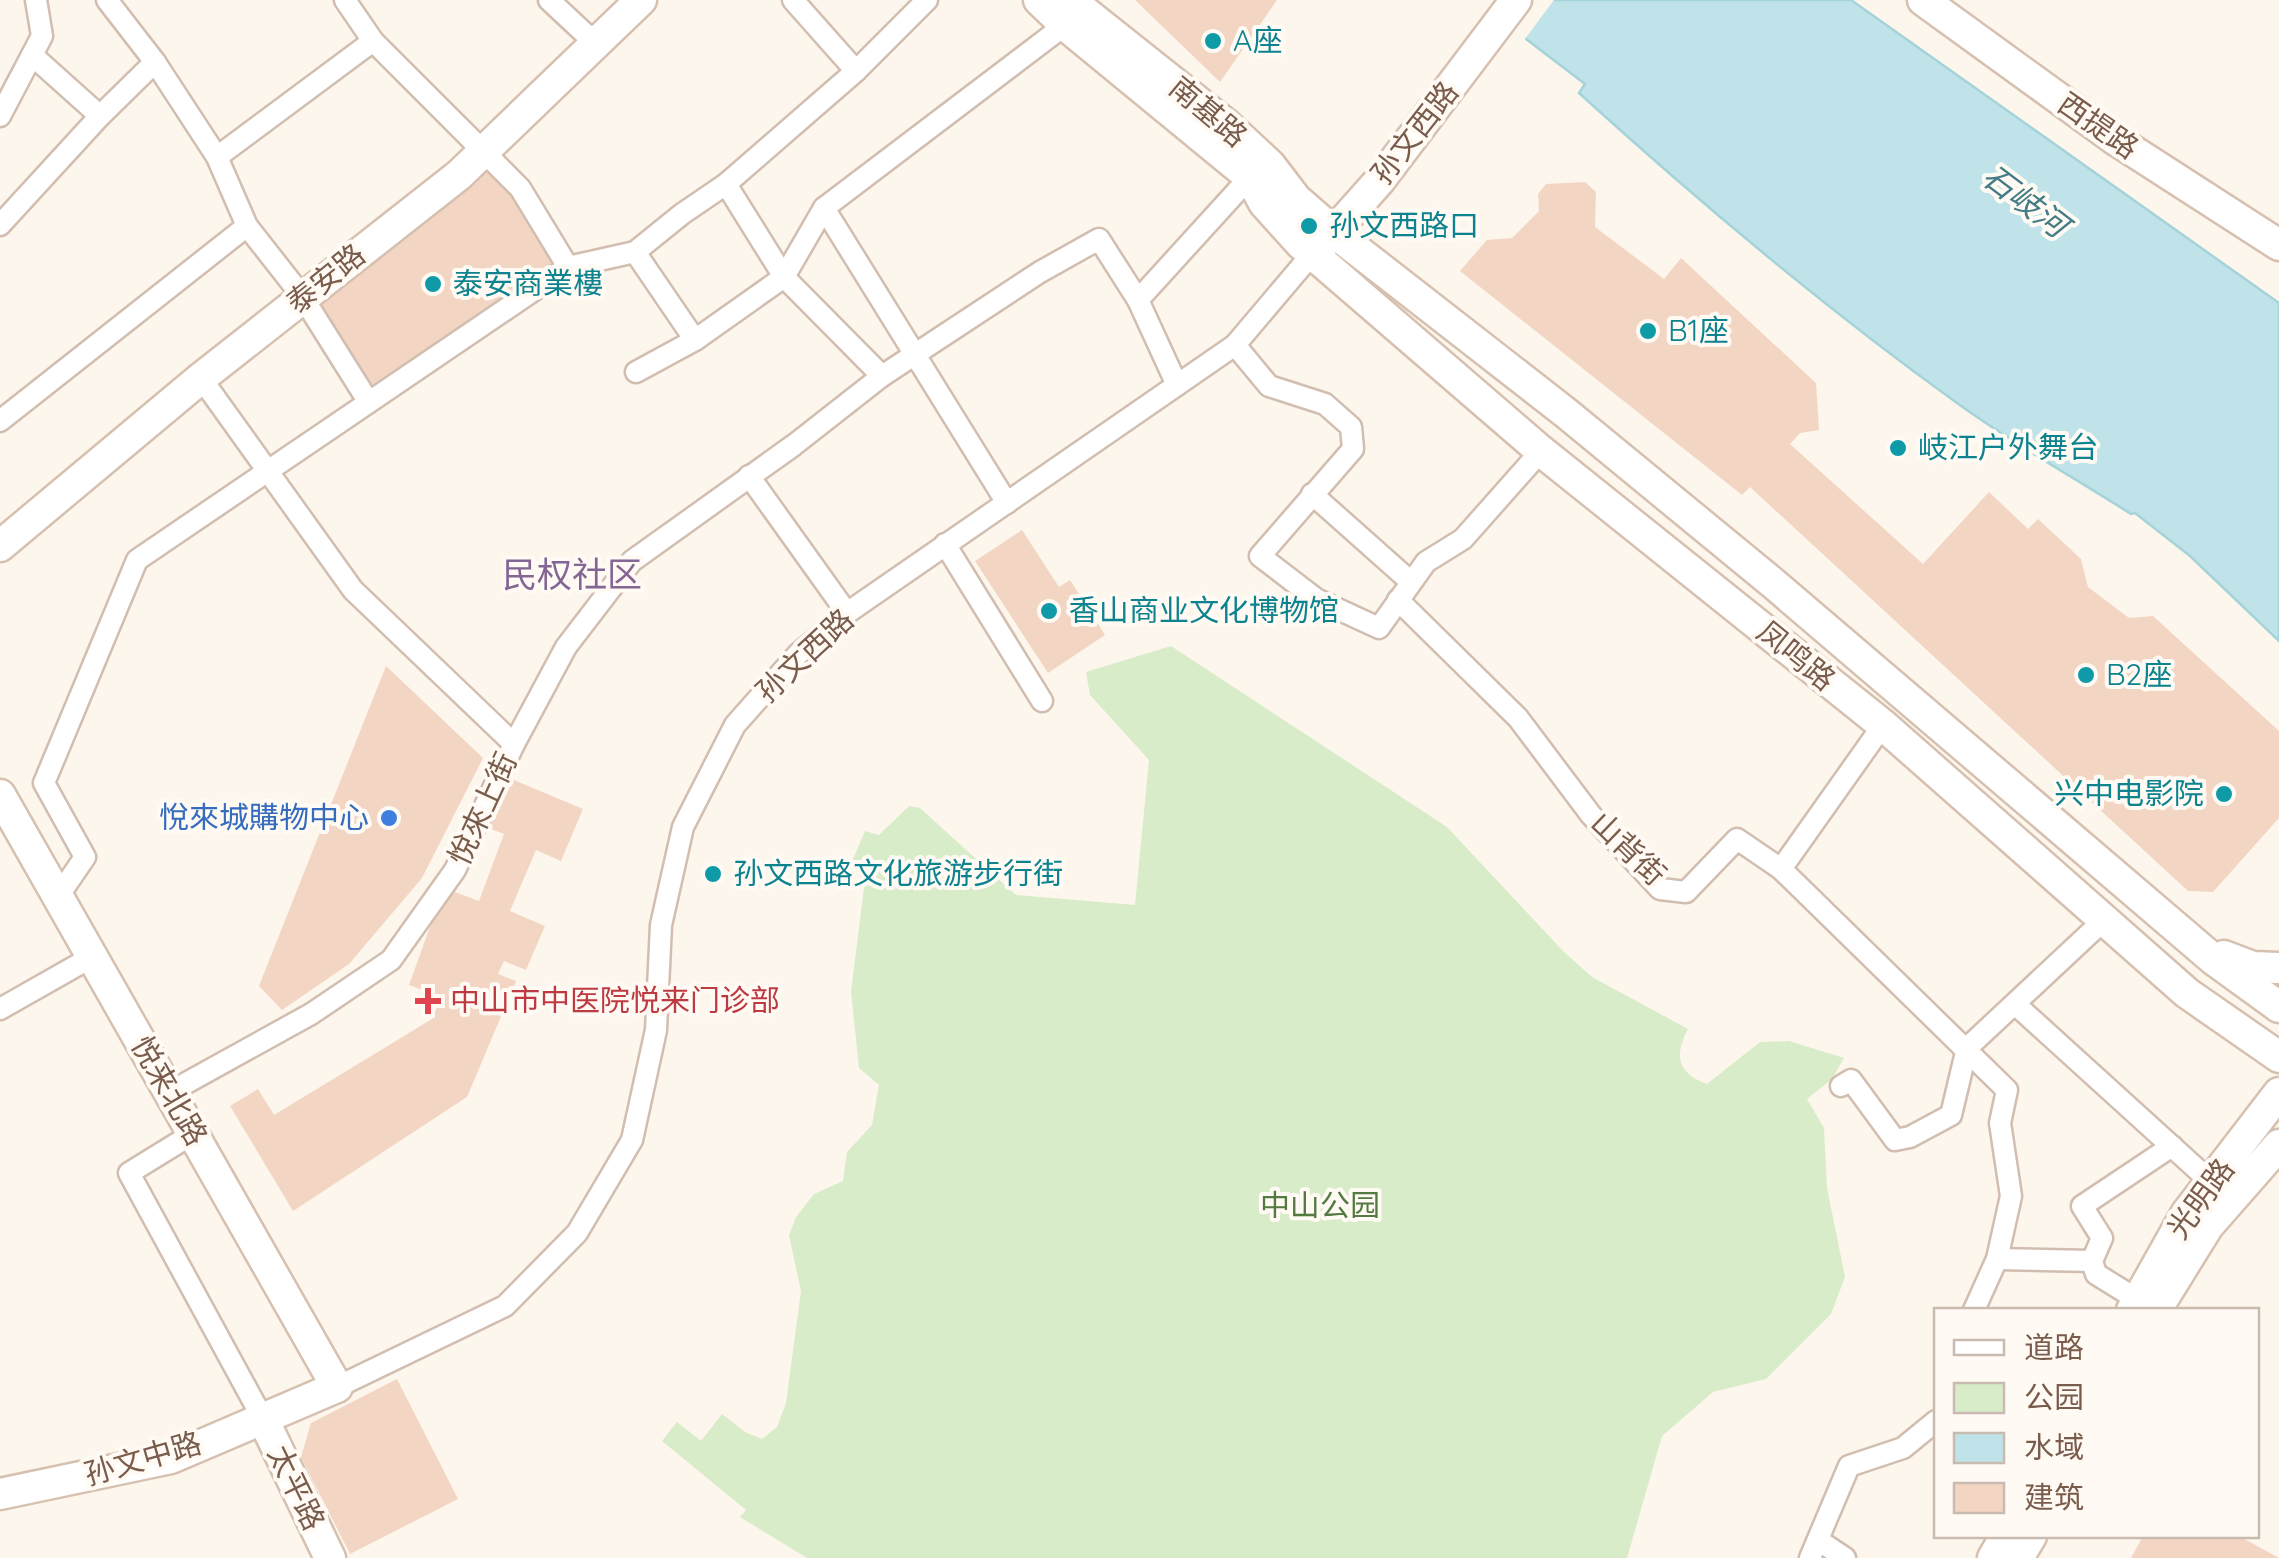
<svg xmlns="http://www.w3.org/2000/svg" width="2279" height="1558" font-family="Quicksand,'Noto Sans SC',sans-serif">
<rect width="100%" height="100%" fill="#fdf6ec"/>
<path fill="#d8ecc9" d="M1171,646L1447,827L1562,950L1592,977L1688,1029C1674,1055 1677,1073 1707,1084L1760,1042L1789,1041L1844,1058L1832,1079L1807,1099L1824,1128L1827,1188L1845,1277L1831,1314L1766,1379L1713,1392L1662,1436L1627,1558H807L740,1517L746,1510L662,1441L677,1422L701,1441L722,1414L745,1432L762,1439L777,1427L786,1403L801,1291L789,1235L796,1217L814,1194L843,1181L847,1152L872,1125L879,1085L859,1068L851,991L864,888L853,859L865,831L879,835L909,806L920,808L1016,895L1135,905L1149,760L1090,695L1086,672Z"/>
<path fill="#bfe3e8" stroke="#a5d3da" stroke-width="2.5" d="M1475,0H1851L2279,303V641L2190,556L2135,513L2131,514C2073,477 2012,443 1957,403C1825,308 1700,203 1579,93L1585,84Z"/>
<path fill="#fdf6ec" d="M1470,0H1554L1522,43Z"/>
<g fill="#f3d5c3">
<path d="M1135,0H1277L1220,82Z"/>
<path d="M484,165L522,208L553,263L371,388L319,304Z"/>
<path d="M1585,182L1596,192L1595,227L1664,279L1681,258L1816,383L1819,430L1800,433L1790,444L1923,564L1989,492L2028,529L2038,519L2081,559L2088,587L2129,618L2153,616L2279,731V818L2213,892L2188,891L1750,487L1742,495L1460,271L1487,240L1512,238L1539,211L1538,194L1546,184Z"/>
<path d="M1022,530L1059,587L1070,580L1105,635L1048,673L975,561Z"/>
<path d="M386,666L483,758L422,878L349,964L282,1010L259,986Z"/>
<path d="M497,773L583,809L561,861L536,850L510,911L545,926L526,970L504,961L498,974L516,981L467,1097L293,1211L230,1106L258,1089L274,1115L432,1019L441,997L409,985L444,888L479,901L504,834L478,824Z"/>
<path d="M397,1379L458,1499L350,1554L301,1457L311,1423Z"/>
<path d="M2143,1536H2239L2279,1558H2131Z"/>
</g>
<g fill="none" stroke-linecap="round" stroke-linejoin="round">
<defs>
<g id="street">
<path d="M107,0L155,62L217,157L247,226L302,296L368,401"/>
<path d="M345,0L373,41L520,188L568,267"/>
<path d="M549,0L595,43"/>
<path d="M793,0L856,71"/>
<path d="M32,55L100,116"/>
<path d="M0,116L42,36L36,0"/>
<path d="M217,157L373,41"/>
<path d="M726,184L784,277L882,376"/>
<path d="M824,208L1007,503"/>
<path d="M0,225L100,116L155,62"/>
<path d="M635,252L695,340"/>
<path d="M1138,300L1250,177"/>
<path d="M1235,345L1269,386L1325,404L1351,427L1353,449L1260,556L1316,599L1379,628L1426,562L1463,539L1541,451"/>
<path d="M636,372L695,340L784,277L824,208L1065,25"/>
<path d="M201,378L353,590L514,744"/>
<path d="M0,421L247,226"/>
<path d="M749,476L847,613"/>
<path d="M1312,494L1411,582"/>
<path d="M945,544L1042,701"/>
<path d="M1398,600L1518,718L1591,815L1660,889L1686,892L1737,839L1781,869L2007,1090L2000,1123L2011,1196L1997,1259L1974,1310"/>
<path d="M1781,869L1883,725"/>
<path d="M57,898L85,857L44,783L137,560L568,267L635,252L682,214L726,184L856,71L927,0"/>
<path d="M2015,1004L2210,1181"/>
<path d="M0,1009L90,958"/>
<path d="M1841,1086L1851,1080L1895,1140L1910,1137L1951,1115L1967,1048L2104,920"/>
<path d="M170,1092L311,1014L391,960L455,870L514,744L566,647L632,561L794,445L882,376L1040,272L1099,239L1138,300L1177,385"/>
<path d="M194,1133L129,1173L263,1419"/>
<path d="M1997,1259L2092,1261"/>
<path d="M2138,1300L2096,1274L2092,1261L2102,1238L2082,1206L2172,1146"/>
<path d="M337,1387L505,1306L577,1233L632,1140L656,1030L661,925L683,827L735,725L799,653L847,613L1235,345L1312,254"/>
<path d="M1818,1540L1845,1558"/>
<path d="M1810,1558L1849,1466L1903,1448L1936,1421"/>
</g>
<g id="secondary">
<path d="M1039,0L1065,25L1250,177L1264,203L1301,244L1541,451L1883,725L2187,993L2279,1057"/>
<path d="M1070,0L1227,125L1270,165L1296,199L1335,233L1566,413L1774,584L2213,959L2279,1007"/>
<path d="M1923,0L2116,140L2279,245"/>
<path d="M1323,244L1380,180L1516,0"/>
<path d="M0,546L201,378L459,175L641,0"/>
<path d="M0,795L337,1387L171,1458L0,1494"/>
<path d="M2224,956L2253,967L2279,968"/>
<path d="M2132,1310L2186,1214L2279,1093"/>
<path d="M2156,1310L2208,1226L2279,1145"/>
<path d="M263,1419L330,1558"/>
<path d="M1993,1558L2006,1536"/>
<path d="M2018,1558L2031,1536"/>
</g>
</defs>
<use href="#street" stroke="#d1beb0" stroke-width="25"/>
<use href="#secondary" stroke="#d6c0b0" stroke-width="35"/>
<use href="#street" stroke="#fff" stroke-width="20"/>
<use href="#secondary" stroke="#fff" stroke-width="30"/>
</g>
<g fill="#0f9aa8" stroke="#fffaf3" stroke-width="4">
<circle cx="1213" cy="41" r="10"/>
<circle cx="1309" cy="226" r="10"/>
<circle cx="433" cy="284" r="10"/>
<circle cx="1648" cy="331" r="10"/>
<circle cx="1898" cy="448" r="10"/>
<circle cx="1049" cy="611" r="10"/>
<circle cx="2086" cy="675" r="10"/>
<circle cx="2224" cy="794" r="10"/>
<circle cx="713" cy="874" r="10"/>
</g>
<circle fill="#3f7fe0" stroke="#fffaf3" stroke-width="4" cx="389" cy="818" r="10"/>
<path fill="#e0444e" stroke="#fffaf3" stroke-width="4" d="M423 986h10v10h10v10h-10v10h-10v-10h-10v-10h10z"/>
<g text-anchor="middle" stroke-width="8" stroke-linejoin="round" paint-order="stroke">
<g font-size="30" fill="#0d838f" stroke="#fffaf3" text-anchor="start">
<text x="1233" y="51">A座</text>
<text x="1329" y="236">孙文西路口</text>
<text x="453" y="294">泰安商業樓</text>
<text x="1668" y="341">B1座</text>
<text x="1918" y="458">岐江户外舞台</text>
<text x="1069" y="621">香山商业文化博物馆</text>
<text x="2106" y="685">B2座</text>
<text x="2204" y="804" text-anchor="end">兴中电影院</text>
<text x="733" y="884">孙文西路文化旅游步行街</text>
</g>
<g font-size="30" fill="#7a5c4d" stroke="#fffaf3">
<text transform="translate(1208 112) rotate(40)" y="10">南基路</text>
<text transform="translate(2098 126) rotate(35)" y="10">西提路</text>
<text transform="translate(1415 133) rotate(-52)" y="10">孙文西路</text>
<text transform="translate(326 279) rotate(-39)" y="10">泰安路</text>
<text transform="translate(805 656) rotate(-43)" y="10">孙文西路</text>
<text transform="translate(1796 656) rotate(39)" y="10">凤鸣路</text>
<text transform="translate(483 809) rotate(-65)" y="10">悅來上街</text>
<text transform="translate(1628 849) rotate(44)" y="10">山背街</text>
<text transform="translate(169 1091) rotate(60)" y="10">悦来北路</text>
<text transform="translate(2201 1199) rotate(-54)" y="10">光明路</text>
<text transform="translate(143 1459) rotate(-16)" y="10">孙文中路</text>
<text transform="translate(296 1488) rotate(64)" y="10">太平路</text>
</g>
<g font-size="30" fill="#366cbe" stroke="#fffaf3" text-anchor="end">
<text x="369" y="828">悅來城購物中心</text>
</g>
<g font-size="30" fill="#be3a42" stroke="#fffaf3" text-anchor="start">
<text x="450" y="1011">中山市中医院悦来门诊部</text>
</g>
<g font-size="30" fill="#537a41" stroke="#fffaf3">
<text x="1320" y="1216">中山公园</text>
</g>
<g font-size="32" font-style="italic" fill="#437c86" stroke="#fffaf3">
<text transform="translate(2025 201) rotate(37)" y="11">石岐河</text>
</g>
<g font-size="35" fill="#846695" stroke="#fffaf3">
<text x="572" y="587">民权社区</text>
</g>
</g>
<rect x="1934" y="1308" width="325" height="230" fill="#fffaf3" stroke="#cabbb1" stroke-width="2.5"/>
<rect x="1954" y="1340" width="50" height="15" fill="#ffffff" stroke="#cabbb1" stroke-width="2.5"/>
<text x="2024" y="1358" font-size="30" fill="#7a5c4d">道路</text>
<rect x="1954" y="1383" width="50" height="30" fill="#d8ecc9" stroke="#cabbb1" stroke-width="2.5"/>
<text x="2024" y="1408" font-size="30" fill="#7a5c4d">公园</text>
<rect x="1954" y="1433" width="50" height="30" fill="#bfe3e8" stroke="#cabbb1" stroke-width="2.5"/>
<text x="2024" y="1458" font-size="30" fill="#7a5c4d">水域</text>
<rect x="1954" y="1483" width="50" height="30" fill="#f3d5c3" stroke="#cabbb1" stroke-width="2.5"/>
<text x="2024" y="1508" font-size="30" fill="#7a5c4d">建筑</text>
</svg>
